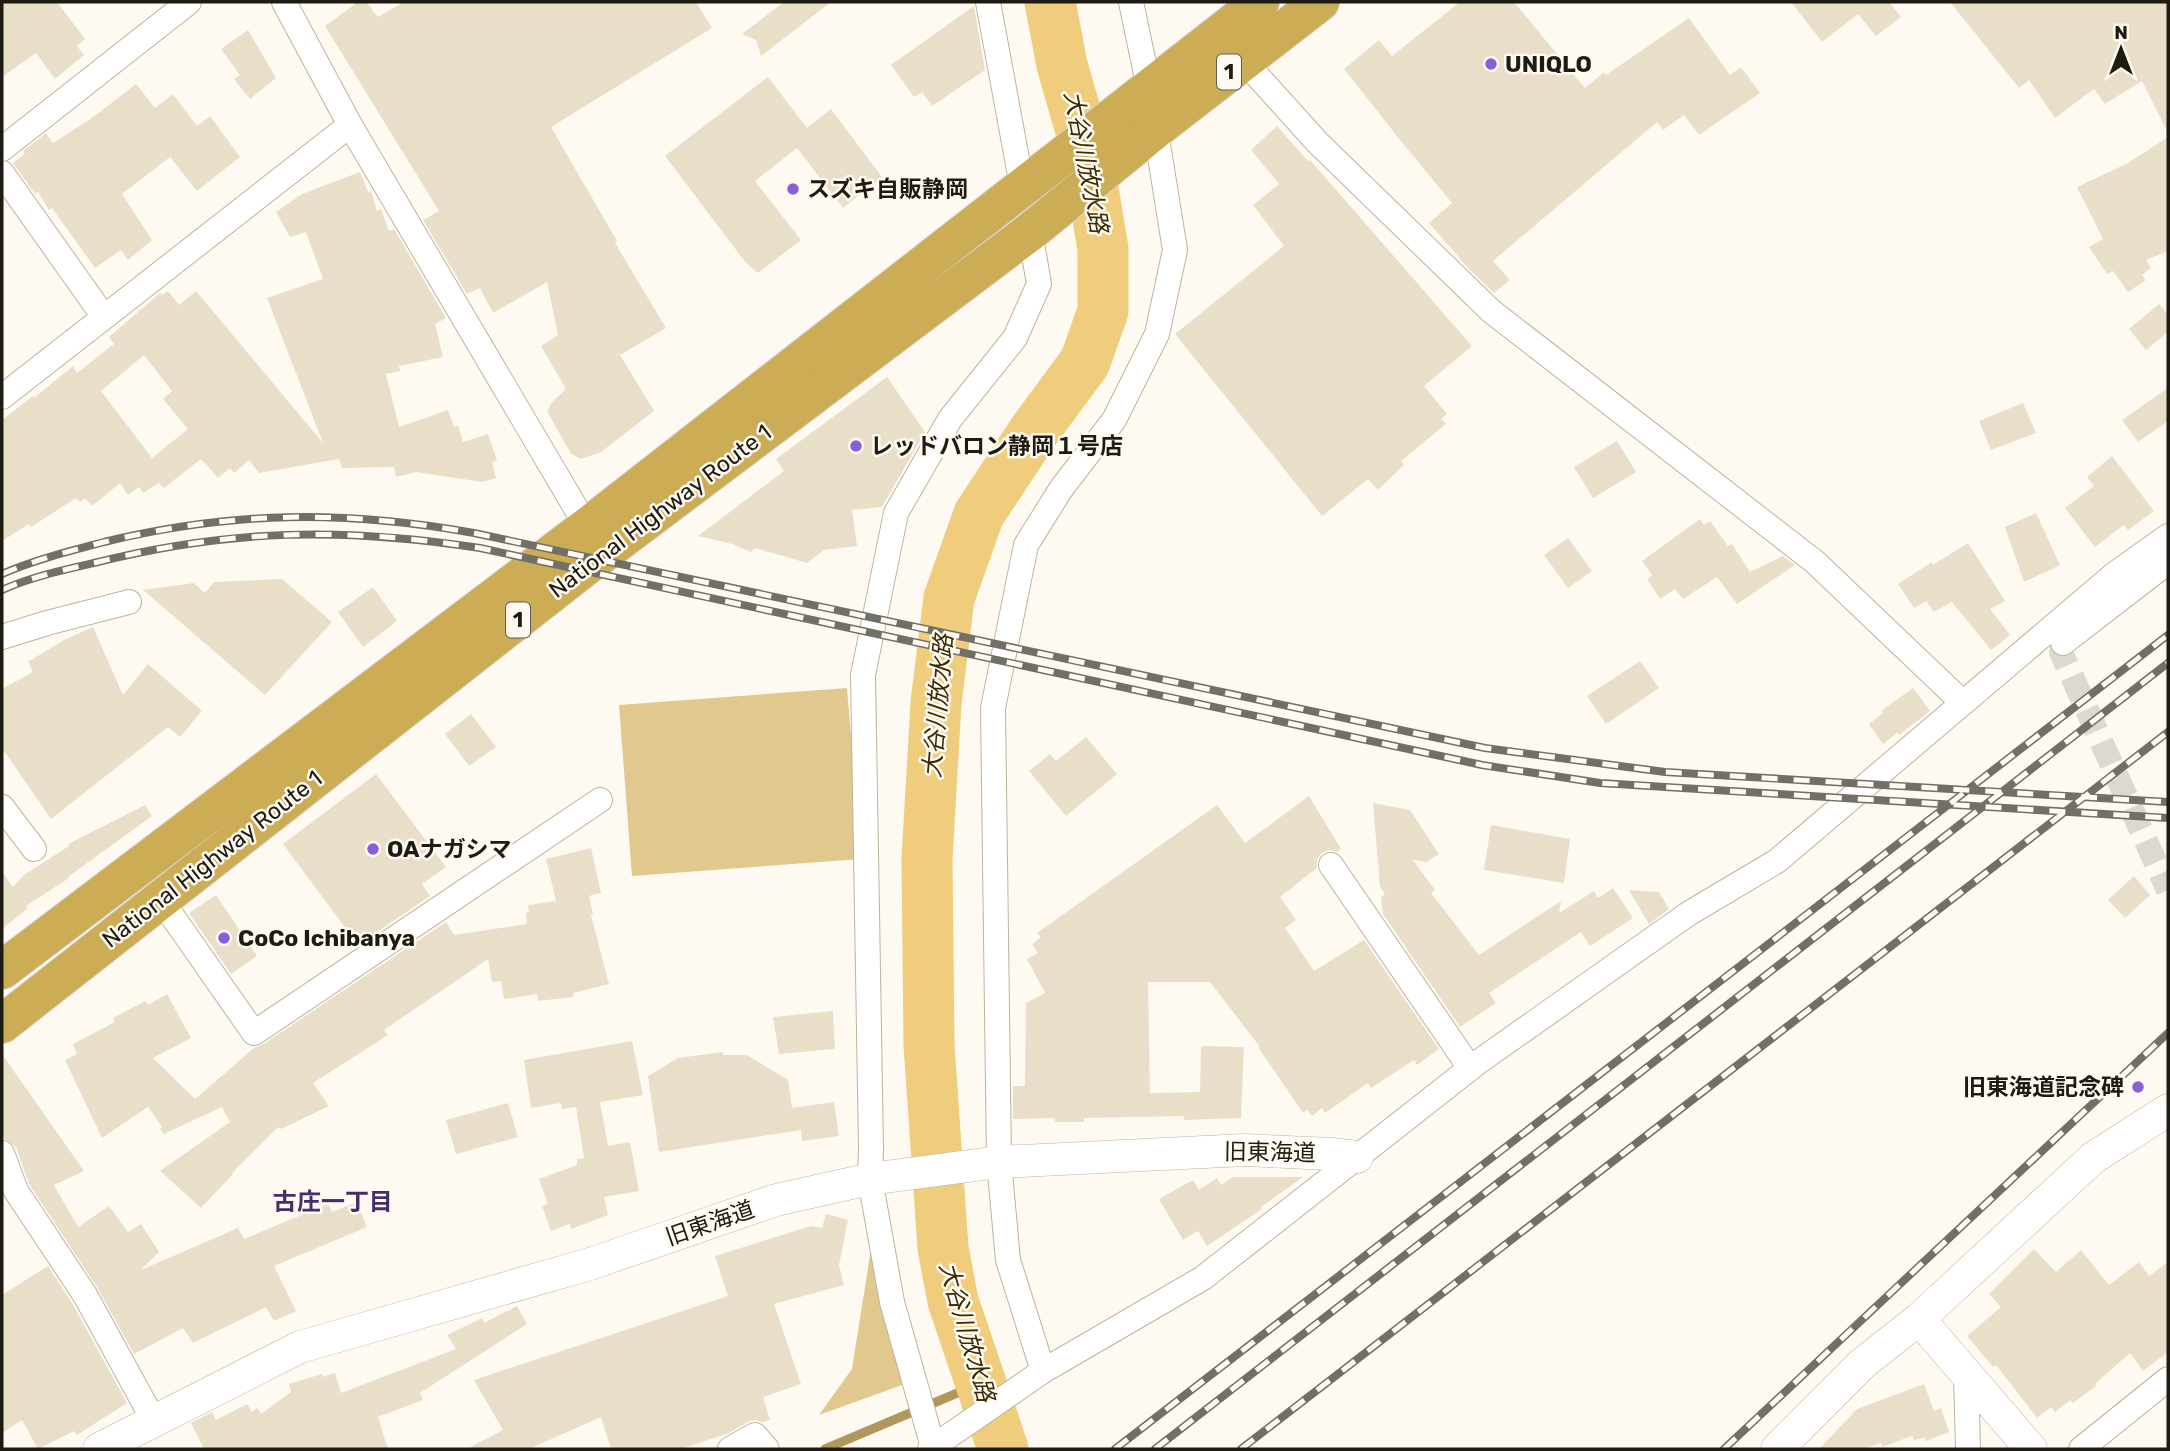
<svg xmlns="http://www.w3.org/2000/svg" width="2170" height="1451" font-family="Rubik,'Noto Sans JP',sans-serif">
<rect width="100%" height="100%" fill="#fefaf1"/>
<g fill="#e1c88e">
<path d="M847,688L861,859L632,876L619,705Z"/>
<path d="M872,1243L902,1385L819,1415L852,1369Z"/>
</g>
<g fill="none" stroke-linecap="round" stroke-linejoin="round">
<path stroke="#b0985c" stroke-width="9" d="M825,1449L981,1383"/>
<path stroke="#efcd7c" stroke-width="51" d="M1003,1449L953,1301L943,1248L929,1045L927,859L936,703L949,598L979,514L1034,431L1085,362L1103,311V249L1087,152L1062,65L1050,2"/>
</g>
<g fill="#e9dfc9" fill-rule="evenodd">
<path d="M2,2H57L85,39L77,46L84,55L55,79L36,53L2,77Z"/>
<path d="M358,2H366L378,17L404,2H696L712,28L551,127L617,241L615,243L666,328L620,355L654,411L601,452L581,459L571,454L547,411L552,402L566,389L541,346L558,335L547,282L493,313L480,288L467,294L423,220L439,211L325,26Z"/>
<path d="M784,2H831L761,56L756,40L742,34Z"/>
<path d="M1460,2H1514L1585,88L1604,72L1606,75L1689,18L1730,75L1741,67L1760,93L1699,135L1684,115L1663,130L1657,122L1493,261L1510,280L1494,293L1469,269L1429,223L1452,203L1404,145L1344,69L1379,40L1392,56Z"/>
<path d="M1791,2H1889L1901,17L1876,36L1858,14L1822,42Z"/>
<path d="M1950,2H2168V133L2142,81L2105,104L2094,89L2055,118L2029,80L2019,88Z"/>
<path d="M974,6L985,70L932,106L922,92L914,97L891,65Z"/>
<path d="M248,30L276,78L250,99L234,79L240,75L221,49Z"/>
<path d="M768,77L807,128L831,109L882,177L843,208L797,148L755,181L801,240L758,273L746,263L665,156Z"/>
<path d="M136,84L155,108L173,94L197,126L210,116L240,157L197,191L170,157L122,194L152,240L128,260L121,250L95,268L52,208L49,210L38,192L35,194L13,163L25,154L23,151L46,133L53,143L92,118Z"/>
<path d="M1277,126L1308,161L1310,160L1472,346L1424,386L1447,414L1441,419L1446,424L1401,461L1404,465L1378,490L1368,479L1322,516L1175,334L1284,246L1253,205L1279,184L1251,150Z"/>
<path d="M2168,137V251L2146,260L2151,268L2142,275L2146,280L2128,292L2113,271L2107,274L2089,247L2103,239L2077,187L2128,163Z"/>
<path d="M360,172L368,192L371,191L377,211L381,209L389,231L394,229L446,318L435,324L443,357L399,366L400,371L386,374L399,427L448,410L454,427L458,425L463,442L488,434L497,460L492,462L496,478L482,482L416,472L396,477L394,467L342,468L339,459L259,473L249,460L234,473L230,468L218,478L201,459L164,488L159,483L143,493L139,487L128,495L120,483L92,506L85,498L80,502L76,498L31,527L29,524L2,541V420L33,396L34,398L73,366L77,373L114,344L109,337L160,293L162,295L168,291L179,305L196,291L323,443L267,298L323,279L306,232L290,237L276,212L302,194ZM144,355L172,391L163,399L188,429L152,458L101,391Z"/>
<path d="M2159,304L2168,315V332L2146,350L2129,329Z"/>
<path d="M887,377L925,432L882,507L852,510L857,546L824,550L807,563L755,548L751,552L732,544L698,536L784,471L776,459Z"/>
<path d="M2168,388V421L2138,442L2122,420Z"/>
<path d="M2023,403L2036,433L1991,450L1979,421Z"/>
<path d="M1617,441L1636,472L1593,498L1574,467Z"/>
<path d="M2112,456L2154,511L2128,530L2124,525L2095,547L2065,508L2094,486L2087,477Z"/>
<path d="M2036,513L2060,565L2024,582L2005,527Z"/>
<path d="M1700,519L1704,525L1710,521L1728,546L1732,544L1750,572L1783,556L1795,565L1737,604L1717,577L1683,599L1675,589L1660,599L1647,579L1652,575L1642,561Z"/>
<path d="M1568,538L1592,571L1568,588L1544,555Z"/>
<path d="M1968,543L2005,601L1990,609L2010,635L1991,650L1952,602L1934,612L1926,601L1914,608L1898,584L1932,562L1933,565Z"/>
<path d="M282,579L332,622L265,695L143,590L194,583L205,593L214,582Z"/>
<path d="M373,587L397,621L363,647L338,612Z"/>
<path d="M93,627L123,695L148,664L202,711L180,737L168,727L51,819L2,748V689L33,672L28,662L64,640Z"/>
<path d="M1640,661L1659,688L1606,724L1587,696Z"/>
<path d="M1913,688L1930,711L1899,735L1898,732L1883,744L1869,724L1883,713L1881,711Z"/>
<path d="M471,714L496,747L469,766L445,734Z"/>
<path d="M1086,737L1117,774L1066,816L1029,771L1050,754L1056,761Z"/>
<path d="M376,774L446,867L422,884L430,896L358,945L283,844Z"/>
<path d="M1309,796L1341,849L1337,852L1329,850L1322,853L1317,859V868L1280,897L1296,920L1285,928L1314,971L1364,940L1439,1049L1417,1065L1414,1060L1371,1088L1368,1083L1325,1113L1322,1108L1312,1116L1307,1110L1303,1113L1258,1047H1260L1210,982H1148L1150,1093L1200,1092L1201,1046L1244,1047L1241,1118L1184,1120V1116L1084,1118V1122H1055V1118L1013,1119V1086H1025L1026,1003L1045,993L1027,959L1038,953L1032,944L1041,937L1037,933L1217,805L1245,843Z"/>
<path d="M1373,803L1410,810L1439,854L1426,862L1413,860L1435,890L1431,893L1479,955L1561,901L1559,913L1594,891L1598,898L1613,888L1633,918L1590,946L1581,932L1489,993L1496,1003L1460,1027L1383,914L1381,897L1385,894L1380,887Z"/>
<path d="M145,805L152,816L68,877L69,878L26,906L28,908L2,929V872L13,887L24,875L69,846L68,844Z"/>
<path d="M1491,825L1570,839L1564,883L1484,870Z"/>
<path d="M591,848L601,893L589,896L593,914L591,915L609,984L573,993V997L538,1001L537,994L504,999L501,981L492,982L488,959L384,1030L388,1035L313,1083L329,1106L281,1129L278,1127L232,1173L233,1174L201,1208L160,1171L230,1122L222,1107L164,1134L160,1129L162,1127L148,1107L102,1138L65,1060L77,1054L73,1044L115,1022L113,1018L145,1001L148,1005L167,994L191,1038L153,1058L195,1099L254,1048L262,1045L446,922L454,935L527,924L526,913L529,912L528,905L556,901L546,859Z"/>
<path d="M2134,876L2150,895L2125,918L2108,900Z"/>
<path d="M1629,890L1659,892L1669,909L1649,924Z"/>
<path d="M216,895L257,956L231,974L189,913Z"/>
<path d="M833,1011L835,1049L779,1054L773,1017Z"/>
<path d="M632,1041L643,1095L600,1102L608,1146L630,1142L639,1191L604,1197L608,1215L571,1229L570,1224L551,1231L542,1206L548,1204L539,1179L577,1165V1159L584,1158L576,1107L562,1109L561,1103L531,1108L524,1060Z"/>
<path d="M723,1052V1055H747L788,1080L792,1108L834,1102L839,1136L802,1141L801,1130L659,1152L648,1076L678,1058Z"/>
<path d="M2,1054L84,1171L54,1185L78,1227L109,1206L128,1232L141,1224L159,1252L141,1270L238,1228L244,1239L328,1204L332,1212L357,1202L367,1227L274,1266L296,1311L274,1321L266,1307L193,1343L183,1328L134,1354L97,1287L29,1184L16,1147L5,1139L2,1131Z"/>
<path d="M508,1103L518,1137L456,1154L446,1120Z"/>
<path d="M1233,1177H1303L1261,1207L1262,1209L1207,1246L1198,1231L1183,1240L1159,1199L1193,1180L1199,1190L1217,1178L1221,1185Z"/>
<path d="M826,1214L848,1220L839,1265L844,1285L774,1304L801,1384L763,1397L770,1420L762,1422L755,1420L748,1422L727,1434L680,1449H611L601,1417L529,1449H467L503,1430L474,1380L728,1296L715,1256L811,1226L822,1228Z"/>
<path d="M2034,1249L2056,1272L2081,1250L2109,1285L2139,1262L2149,1276L2168,1262V1352L2143,1371L2130,1353L2095,1384L2096,1386L2073,1403L2070,1400L2055,1412L2051,1407L2037,1418L1996,1365L1993,1367L1967,1336L2001,1307L1989,1294Z"/>
<path d="M48,1266L72,1303L127,1403L77,1435L74,1431L38,1449L22,1420L2,1433V1295Z"/>
<path d="M517,1306L527,1324L420,1393L423,1400L378,1417L388,1449H204L191,1423L212,1412L216,1420L247,1404L252,1412L257,1408L261,1414L291,1392L289,1384L322,1374V1377L335,1373L341,1393L456,1349L447,1335L482,1318L484,1323Z"/>
<path d="M1924,1384L1934,1411L1941,1408L1949,1432L1926,1441L1924,1438L1914,1440L1912,1436L1882,1447L1881,1443L1861,1449H1819L1857,1409Z"/>
</g>
<g fill="none" stroke-linecap="round" stroke-linejoin="round">
<path stroke="#dcd9d0" stroke-width="24" stroke-dasharray="24 12" stroke-linecap="butt" d="M2063,643L2061,652L2168,890"/>
<defs>
<g id="minor">
<path d="M284,2L350,125L587,527"/>
<path d="M988,2L1022,186"/>
<path d="M1244,61L1318,143L1491,311L1815,562L1962,702"/>
<path d="M2,149L189,2"/>
<path d="M2,173L104,317"/>
<path d="M2,397L350,125"/>
<path d="M2,637L47,623L129,602"/>
<path d="M2063,643L2168,562"/>
<path d="M2,807L34,849"/>
<path d="M1331,865L1470,1068"/>
<path d="M161,900L254,1033L600,800"/>
<path d="M2,1153L16,1191L85,1295L154,1421"/>
<path d="M1043,1371L1008,1260L999,1162L993,708L1026,545L1061,489L1114,420L1157,334L1175,250L1149,88L1131,2"/>
<path d="M1966,1375L1968,1449"/>
<path d="M933,1447L892,1302L870,1179L871,1149L863,675L896,513L950,419L1015,338L1039,284L1030,232"/>
<path d="M730,1449L755,1435L767,1449"/>
<path d="M930,1449L1043,1371L1203,1278L1477,1063L1688,914L1777,861L2116,573L2168,536"/>
<path d="M2081,1449L2168,1379"/>
</g>
<g id="tertiary">
<path d="M1919,1319L2031,1449"/>
<path d="M99,1449L300,1347L590,1264L776,1200L870,1179L999,1162L1245,1150L1332,1154L1357,1157"/>
<path d="M1777,1449L1862,1364L1919,1319L2093,1158L2168,1110"/>
</g>
<g id="trunk">
<path d="M2,970L587,527L1260,2"/>
<path d="M2,1024L585,567L1030,232L1156,129L1320,2"/>
</g>
</defs>
<use href="#minor" stroke="#bdb49e" stroke-width="26"/>
<use href="#tertiary" stroke="#bdb49e" stroke-width="33"/>
<use href="#trunk" stroke="#d6d6d5" stroke-width="40"/>
<use href="#minor" stroke="#fff" stroke-width="24"/>
<use href="#tertiary" stroke="#fff" stroke-width="32"/>
<use href="#trunk" stroke="#ccac54" stroke-width="38"/>
<defs>
<g id="rail">
<path d="M2,574C34,560 70,551 104,542C233,511 344,510 474,533L1485,748L1665,772L2168,802"/>
<path d="M2,590C31,577 63,570 94,563C229,529 343,527 480,548L1482,765L1600,783L2168,818"/>
<path d="M1115,1449L2168,635"/>
<path d="M1155,1449L2168,663"/>
<path d="M1241,1449L2168,732"/>
<path d="M1724,1449L2168,1033"/>
</g>
</defs>
<use href="#rail" stroke="#726f66" stroke-width="8"/>
<use href="#rail" stroke="#fefaf1" stroke-width="5" stroke-dasharray="16" stroke-linecap="butt"/>
</g>
<g fill="#8b5ed8" stroke="#fefaf1" stroke-width="2.5">
<circle cx="1491" cy="64" r="7"/>
<circle cx="793" cy="189" r="7"/>
<circle cx="856" cy="446" r="7"/>
<circle cx="373" cy="849" r="7"/>
<circle cx="224" cy="938" r="7"/>
<circle cx="2138" cy="1087" r="7"/>
</g>
<g text-anchor="middle" stroke-width="5" stroke-linejoin="round" paint-order="stroke">
<g fill="#fefaf1" stroke="#615e56" stroke-width="2">
<rect x="1217" y="54.5" width="24" height="35" rx="5"/>
<rect x="506" y="602.5" width="24" height="35" rx="5"/>
</g>
<g font-size="21" font-weight="bold" fill="#1e1b13">
<text x="1229" y="79">1</text>
<text x="518" y="627">1</text>
</g>
<g font-size="23" font-weight="bold" fill="#1e1b13" stroke="#fefaf1" text-anchor="start">
<text x="1505" y="72">UNIQLO</text>
<text x="807" y="197">スズキ自販静岡</text>
<text x="870" y="454">レッドバロン静岡１号店</text>
<text x="387" y="857">OAナガシマ</text>
<text x="238" y="946">CoCo Ichibanya</text>
<text x="2124" y="1095" text-anchor="end">旧東海道記念碑</text>
</g>
<g font-size="23" fill="#1e1b13" stroke="#fefaf1">
<text transform="translate(660 511) rotate(-37)" y="8">National Highway Route 1</text>
<text transform="translate(212 859) rotate(-38)" y="8">National Highway Route 1</text>
<text transform="translate(1270 1152) rotate(1)" y="8">旧東海道</text>
<text transform="translate(710 1223) rotate(-19)" y="8">旧東海道</text>
</g>
<g font-size="24" font-style="italic" fill="#392b06" stroke="#fefaf1">
<text transform="translate(1086 162) rotate(79)" y="8">大谷川放水路</text>
<text transform="translate(938 706) rotate(-85)" y="8">大谷川放水路</text>
<text transform="translate(967 1332) rotate(74)" y="8">大谷川放水路</text>
</g>
<g font-size="24" font-weight="bold" fill="#442f6a" stroke="#fefaf1">
<text x="333" y="1210">古庄一丁目</text>
</g>
</g>
<rect width="2170" height="1451" fill="none" stroke="#1e1b13" stroke-width="7"/>
<g transform="translate(2121 49)" stroke="#fefaf1" stroke-width="5" paint-order="stroke">
<path d="M0-5L12 26L0 18L-12 26Z" fill="#1e1b13"/>
<text y="-10" font-size="19" font-weight="bold" text-anchor="middle" fill="#1e1b13">N</text>
</g>
</svg>
